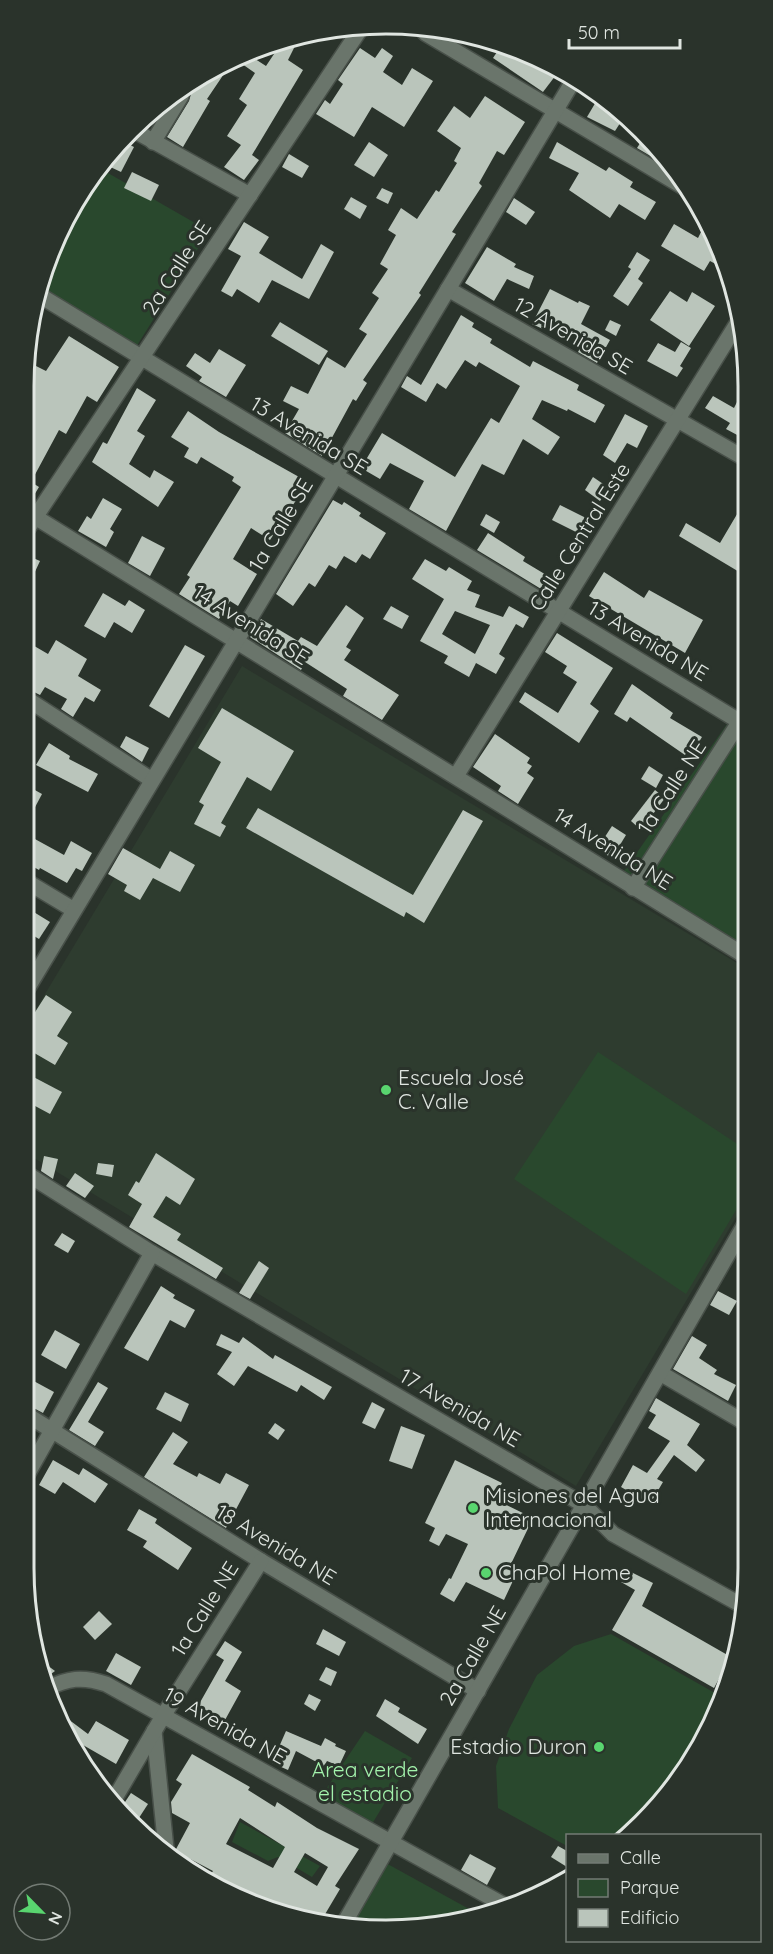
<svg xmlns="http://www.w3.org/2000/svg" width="773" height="1954" font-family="Quicksand,sans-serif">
<rect width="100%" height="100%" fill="#2a332b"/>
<path fill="#2e3c2f" d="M242,666L747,969L748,1197L576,1486L24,1152V1029Z"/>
<g fill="#29482d">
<path d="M101,169L209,231L131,355L39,297L43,270Z"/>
<path d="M727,724L747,737V947L624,871Z"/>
<path d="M598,1052L748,1151V1190L686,1294L514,1179Z"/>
<path d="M611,1634L722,1697L674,1788L620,1835L568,1836L567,1846L498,1808L496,1766L509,1729L537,1675L574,1646Z"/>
<path d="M365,1731L412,1758L372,1824L320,1798Z"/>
<path d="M240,1822L320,1866L312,1877L278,1857L268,1861L232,1842Z"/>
<path d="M384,1862L480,1915L457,1923L346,1927Z"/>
</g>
<g fill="#bac5bb" fill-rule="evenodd">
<path d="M297,42L288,60L303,70L252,155L259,160L244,180L224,167L241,145L227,136L247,105L239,99L255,73L235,59L249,55L266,66L278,48Z"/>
<path d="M503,43L559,71L543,92L493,58Z"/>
<path d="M360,48L375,58L382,48L393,56L383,72L402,85L412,68L433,81L404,127L372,107L354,137L316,114L325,100L330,104L343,84L338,80Z"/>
<path d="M234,59L207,99L210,101L183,147L167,137L189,101L193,87L226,62Z"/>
<path d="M600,95L624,117L615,131L587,117Z"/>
<path d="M485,96L525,122L504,155L497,151L479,183L482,186L452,232L456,234L419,293L421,295L363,380L367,383L356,401L353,399L322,456L285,433L299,409L283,401L291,386L308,394L327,357L345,368L367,334L359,329L379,298L372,293L388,269L380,264L396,235L388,230L401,208L417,219L436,190L439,192L457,163L454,161L461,148L437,131L454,106L470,118Z"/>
<path d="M645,135L659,148L674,170L637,148Z"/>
<path d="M122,141L134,147L121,172L104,164L114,148Z"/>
<path d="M369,142L388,155L374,177L354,165Z"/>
<path d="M557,142L606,171L609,167L633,182L630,187L656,202L645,220L619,204L610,218L569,190L579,173L549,158Z"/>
<path d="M289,154L309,166L302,178L282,167Z"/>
<path d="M132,172L159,185L151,201L124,188Z"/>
<path d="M382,188L393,193L388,204L376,198Z"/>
<path d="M351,197L367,206L360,219L344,209Z"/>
<path d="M514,198L535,212L526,225L506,212Z"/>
<path d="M244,222L269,237L259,253L302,279L321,244L334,252L309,299L272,280L259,303L237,289L232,297L221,291L241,256L228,249Z"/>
<path d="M674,224L698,238L703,228L714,235L725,269L710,261L704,271L661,246Z"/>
<path d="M487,247L516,264L514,267L534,276L529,289L507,279L494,301L465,283Z"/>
<path d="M637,252L650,260L638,279L643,283L628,306L613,296L631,269L628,267Z"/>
<path d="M550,289L578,303L579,301L590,306L581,324L610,340L597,363L578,352L584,341L546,323L543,329L532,324Z"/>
<path d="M670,291L687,302L692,292L715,306L689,346L650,320Z"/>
<path d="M461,315L474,323L472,327L492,339L490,343L530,367L533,361L579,385L577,390L605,405L595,423L568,409L567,411L542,400L532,419L560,437L548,455L523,439L504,475L482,464L446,531L409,509L424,481L390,463L380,479L361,468L382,433L455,477L491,418L499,423L520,386L479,362L476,367L465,360L446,389L437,383L426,402L401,387L407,376L421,385Z"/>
<path d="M610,320L621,325L616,336L605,330Z"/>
<path d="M280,322L328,351L319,365L271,336Z"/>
<path d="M69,336L119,367L97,402L87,396L66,434L59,430L31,482L39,487L30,502L24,500V387L28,362L46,371Z"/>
<path d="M681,342L691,348L680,366L683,368L677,377L647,361L658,343L675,352Z"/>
<path d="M219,349L246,365L226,397L199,381L202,377L186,366L195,353L210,363Z"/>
<path d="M746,384V423L739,436L726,429L730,423L705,408L713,396L734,408Z"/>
<path d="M137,388L156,400L137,431L145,436L129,464L150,478L154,470L174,482L158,507L92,462L103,442L107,444Z"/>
<path d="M188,411L219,432L308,482L270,540L251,528L233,559L257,574L238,606L230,601L219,619L179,594L190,577L187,575L241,487L232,481L234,477L201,457L197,464L184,457L189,448L171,437Z"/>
<path d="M625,414L648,426L637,448L627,443L615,463L603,455Z"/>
<path d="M593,477L609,488L600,501L585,490Z"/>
<path d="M103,498L122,509L110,529L114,532L106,547L78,531L87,516L91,519Z"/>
<path d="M746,499V576L679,536L686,523L720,543Z"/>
<path d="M333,500L342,505L344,502L361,513L359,516L386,533L370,559L362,554L356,563L344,556L336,569L329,565L315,587L309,583L293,606L276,594Z"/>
<path d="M560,505L588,519L580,534L552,520Z"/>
<path d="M486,514L500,522L494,533L480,525Z"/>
<path d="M488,533L525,557L523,561L553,579L546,592L477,550Z"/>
<path d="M142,536L165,548L150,576L128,563Z"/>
<path d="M24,554L40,561L33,576L24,572Z"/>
<path d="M425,559L446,571L449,567L472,581L467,590L480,595L475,607L503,617L509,606L529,617L523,628L516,624L499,654L505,658L496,674L476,663L469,677L444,663L448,656L420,641L444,599L412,579ZM455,611L490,625L475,654L442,634Z"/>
<path d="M604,572L644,598L649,590L703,620L685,653L589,596Z"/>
<path d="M103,593L125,606L129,600L145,610L132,633L114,622L105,638L84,626Z"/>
<path d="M346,605L364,618L346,647L351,650L344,660L399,695L382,720L343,696L347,689L305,662L301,670L250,637L261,619L298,641L301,637L317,646Z"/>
<path d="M391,606L409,616L402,629L383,619Z"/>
<path d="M557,633L613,668L590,704L599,711L579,743L519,702L525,692L558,713L577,682L563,673L567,666L545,652Z"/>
<path d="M24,640L48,654L56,640L87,659L78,676L101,690L94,702L85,697L73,717L61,709L67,699L45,687L40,695L24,687Z"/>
<path d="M185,645L205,656L169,718L149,706Z"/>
<path d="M632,684L673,713L670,718L702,737L694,750L689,748L685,755L630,717L627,722L614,714Z"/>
<path d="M222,708L294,751L271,791L247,777L221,823L226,826L220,837L194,824L204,805L199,802L221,762L198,748Z"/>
<path d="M495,734L530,758L527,763L532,766L527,773L534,778L518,804L498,791L501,786L473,767Z"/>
<path d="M126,736L149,748L142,762L120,747Z"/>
<path d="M49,743L70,756L69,759L98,774L88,792L36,765Z"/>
<path d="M649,766L663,775L656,788L641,779Z"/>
<path d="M24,784L42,794L24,828Z"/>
<path d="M655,790L665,798L641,830L631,821Z"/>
<path d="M258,808L413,895L463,810L483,821L424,923L406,912L404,917L246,828Z"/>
<path d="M612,826L626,835L612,858L597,849Z"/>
<path d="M24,833L64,855L71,841L92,853L82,871L76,868L67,883L40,868L39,870L32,866L28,871L24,870Z"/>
<path d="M123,848L160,869L170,851L195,865L180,892L153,878L140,900L124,891L127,885L108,874Z"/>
<path d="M24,906L50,922L39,939L24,930Z"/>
<path d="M46,995L72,1012L57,1036L68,1043L55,1065L24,1047V1016L30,1020Z"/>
<path d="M24,1072L62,1092L50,1114L24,1100Z"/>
<path d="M156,1153L195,1179L180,1205L166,1196L153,1217L181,1234L177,1240L223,1268L216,1279L129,1227L142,1204L128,1195L136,1181L139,1183Z"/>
<path d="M44,1156L58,1159L53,1179L41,1171Z"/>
<path d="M98,1163L114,1165L112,1177L96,1174Z"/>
<path d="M75,1173L94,1186L85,1198L66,1186Z"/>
<path d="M62,1233L75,1241L68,1253L54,1245Z"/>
<path d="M259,1261L269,1268L250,1299L239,1293Z"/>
<path d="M161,1286L175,1295L173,1298L195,1310L185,1328L170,1320L148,1361L124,1348Z"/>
<path d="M718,1291L737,1301L729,1315L710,1305Z"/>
<path d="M55,1330L80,1344L66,1369L41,1355Z"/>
<path d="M221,1334L239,1343L243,1337L273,1359L275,1355L332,1387L324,1400L301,1385L297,1392L248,1366L234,1386L217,1374L232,1352L216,1345Z"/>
<path d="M692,1336L707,1345L699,1358L717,1370L714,1374L736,1385L728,1401L673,1369Z"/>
<path d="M30,1379L54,1392L43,1413L24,1403V1391Z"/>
<path d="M98,1382L108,1388L88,1422L104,1432L95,1446L69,1430Z"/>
<path d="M165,1392L189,1404L181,1422L156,1409Z"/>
<path d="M656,1398L700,1424L687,1445L705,1460L696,1472L674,1455L657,1479L663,1482L650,1504L621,1487L633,1465L647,1473L670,1441L648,1428L656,1415L649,1411Z"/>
<path d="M372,1402L385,1409L375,1429L362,1423Z"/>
<path d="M275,1423L285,1430L278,1440L268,1433Z"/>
<path d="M401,1426L425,1435L412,1469L389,1461Z"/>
<path d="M173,1432L188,1442L173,1464L197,1477L199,1473L220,1484L226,1473L249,1485L226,1528L144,1477Z"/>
<path d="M53,1460L79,1475L83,1468L108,1484L95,1503L63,1482L55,1494L39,1485Z"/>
<path d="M455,1460L502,1483L494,1499L533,1518L510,1566L518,1570L504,1600L466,1582L454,1602L440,1594L449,1578L451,1579L468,1544L446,1534L439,1546L429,1541L435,1528L425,1523Z"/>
<path d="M139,1509L157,1519L155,1523L192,1548L178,1570L143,1547L147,1541L127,1530Z"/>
<path d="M627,1570L653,1583L642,1606L731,1657L729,1661L733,1663L730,1680L721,1675L714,1688L612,1630L635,1590L621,1582Z"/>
<path d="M99,1611L112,1624L95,1640L83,1627Z"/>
<path d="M323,1629L346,1642L339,1656L316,1644Z"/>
<path d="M225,1641L242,1652L225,1681L241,1691L225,1720L198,1706L224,1660L216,1655Z"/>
<path d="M116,1653L141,1667L131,1685L106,1671Z"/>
<path d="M39,1659L55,1671L43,1680L41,1673Z"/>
<path d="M326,1667L337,1672L331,1686L319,1680Z"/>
<path d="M309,1694L321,1700L315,1711L304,1704Z"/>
<path d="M385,1699L400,1708L398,1712L427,1729L418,1744L376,1716Z"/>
<path d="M60,1713L88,1734L96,1721L129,1740L116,1764L76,1741Z"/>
<path d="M286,1731L321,1746L325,1738L336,1744L335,1746L346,1751L339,1766L327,1761L324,1766L296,1751L288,1770L272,1763Z"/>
<path d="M192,1754L250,1787L248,1790L275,1807L277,1802L317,1828L359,1849L335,1886L340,1889L321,1921L248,1896L224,1883L219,1886L215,1884L211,1874L213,1871L175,1851L190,1823L172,1813L171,1802L182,1784L176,1780ZM240,1818L285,1847L273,1868L226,1844ZM305,1853L328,1867L317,1886L294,1872Z"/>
<path d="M131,1793L148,1804L135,1824L119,1811Z"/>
<path d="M558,1846L567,1851V1867L551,1857Z"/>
<path d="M470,1854L496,1868L487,1885L461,1870Z"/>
</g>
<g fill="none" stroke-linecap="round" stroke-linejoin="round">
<defs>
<g id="minor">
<path d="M425,33L687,189"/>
<path d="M135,131L250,195"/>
<path d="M153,142L181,96"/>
<path d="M448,289L746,459"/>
<path d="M39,295L747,726"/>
<path d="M24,510L747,957"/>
<path d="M24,534L363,25"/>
<path d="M24,697L152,780"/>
<path d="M456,776L740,319"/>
<path d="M24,880L74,910"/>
<path d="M633,888L747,710"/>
<path d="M24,994L575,78"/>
<path d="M24,1172L152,1253L584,1505L613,1534L743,1606"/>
<path d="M660,1373L749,1425"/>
<path d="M24,1413L261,1561L478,1691"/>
<path d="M24,1480L152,1253"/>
<path d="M46,1689C68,1678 82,1676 106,1684L504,1905"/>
<path d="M154,1731L166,1849"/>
<path d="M112,1803L163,1716L261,1561"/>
<path d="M205,1881L206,1882"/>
<path d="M342,1927L748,1219"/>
</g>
</defs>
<use href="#minor" stroke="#485049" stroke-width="18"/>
<use href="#minor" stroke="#6a756b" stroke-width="15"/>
</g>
<g fill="#59d56f" stroke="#2a332b" stroke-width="2">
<circle cx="386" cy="1090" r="6"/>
<circle cx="473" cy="1508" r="6"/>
<circle cx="486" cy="1573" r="6"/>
<circle cx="599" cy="1747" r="6"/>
</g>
<g text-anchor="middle" stroke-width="6" stroke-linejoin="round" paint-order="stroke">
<g font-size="21" fill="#e0e6e1" stroke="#2a332b">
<text transform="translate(177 268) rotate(-57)" y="7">2a Calle SE</text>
<text transform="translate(573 336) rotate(30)" y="7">12 Avenida SE</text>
<text transform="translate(309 436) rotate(31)" y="7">13 Avenida SE</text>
<text transform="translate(281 525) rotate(-59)" y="7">1a Calle SE</text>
<text transform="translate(580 537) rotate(-58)" y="7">Calle Central Este</text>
<text transform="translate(251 625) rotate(32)" y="7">14 Avenida SE</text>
<text transform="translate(648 641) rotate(31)" y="7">13 Avenida NE</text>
<text transform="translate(672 787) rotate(-57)" y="7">1a Calle NE</text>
<text transform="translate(613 849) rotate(32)" y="7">14 Avenida NE</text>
<text transform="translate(460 1408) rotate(30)" y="7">17 Avenida NE</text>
<text transform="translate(276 1545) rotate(31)" y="7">18 Avenida NE</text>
<text transform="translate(205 1609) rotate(-58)" y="7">1a Calle NE</text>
<text transform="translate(473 1656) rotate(-60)" y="7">2a Calle NE</text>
<text transform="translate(225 1726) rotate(29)" y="7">19 Avenida NE</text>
</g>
<g font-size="21" fill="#e0e6e1" stroke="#2a332b" text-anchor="start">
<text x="398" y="1085">Escuela José<tspan x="398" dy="24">C. Valle</tspan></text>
<text x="485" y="1503">Misiones del Agua<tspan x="485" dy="24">Internacional</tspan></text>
<text x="498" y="1580">ChaPol Home</text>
<text x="587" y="1754" text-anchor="end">Estadio Duron</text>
</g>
<g font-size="21" fill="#a3f3ac" stroke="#2a332b">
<text x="365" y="1777">Area verde<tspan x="365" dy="24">el estadio</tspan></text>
</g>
</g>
<path d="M0 0H773V1954H0ZM386 34H386A352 352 0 0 1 738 386V1568A352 352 0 0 1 386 1920H386A352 352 0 0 1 34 1568V386A352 352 0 0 1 386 34Z" fill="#2a332b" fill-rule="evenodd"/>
<path fill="none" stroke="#e0e6e1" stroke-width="3" d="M386 34H386A352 352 0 0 1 738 386V1568A352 352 0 0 1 386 1920H386A352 352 0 0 1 34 1568V386A352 352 0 0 1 386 34Z"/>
<rect x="566" y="1834" width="195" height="108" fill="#2a332b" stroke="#737b74" stroke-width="1.5"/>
<rect x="578" y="1854" width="30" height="9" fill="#6a756b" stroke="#737b74" stroke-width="1.5"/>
<text x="620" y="1864" font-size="18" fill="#e0e6e1">Calle</text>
<rect x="578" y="1879" width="30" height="18" fill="#29482d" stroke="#737b74" stroke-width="1.5"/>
<text x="620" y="1894" font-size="18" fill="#e0e6e1">Parque</text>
<rect x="578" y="1909" width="30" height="18" fill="#bac5bb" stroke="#737b74" stroke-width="1.5"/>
<text x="620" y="1924" font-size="18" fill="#e0e6e1">Edificio</text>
<g transform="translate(42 1912) rotate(115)"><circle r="28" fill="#2a332b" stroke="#737b74" stroke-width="1.5"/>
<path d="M0-4.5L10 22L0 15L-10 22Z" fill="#59d56f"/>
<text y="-9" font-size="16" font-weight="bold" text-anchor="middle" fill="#e0e6e1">N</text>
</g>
<path d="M569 39v9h111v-9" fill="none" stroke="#e0e6e1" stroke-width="3"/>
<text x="578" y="39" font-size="18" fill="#e0e6e1" stroke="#2a332b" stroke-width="4.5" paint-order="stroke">50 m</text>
</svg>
